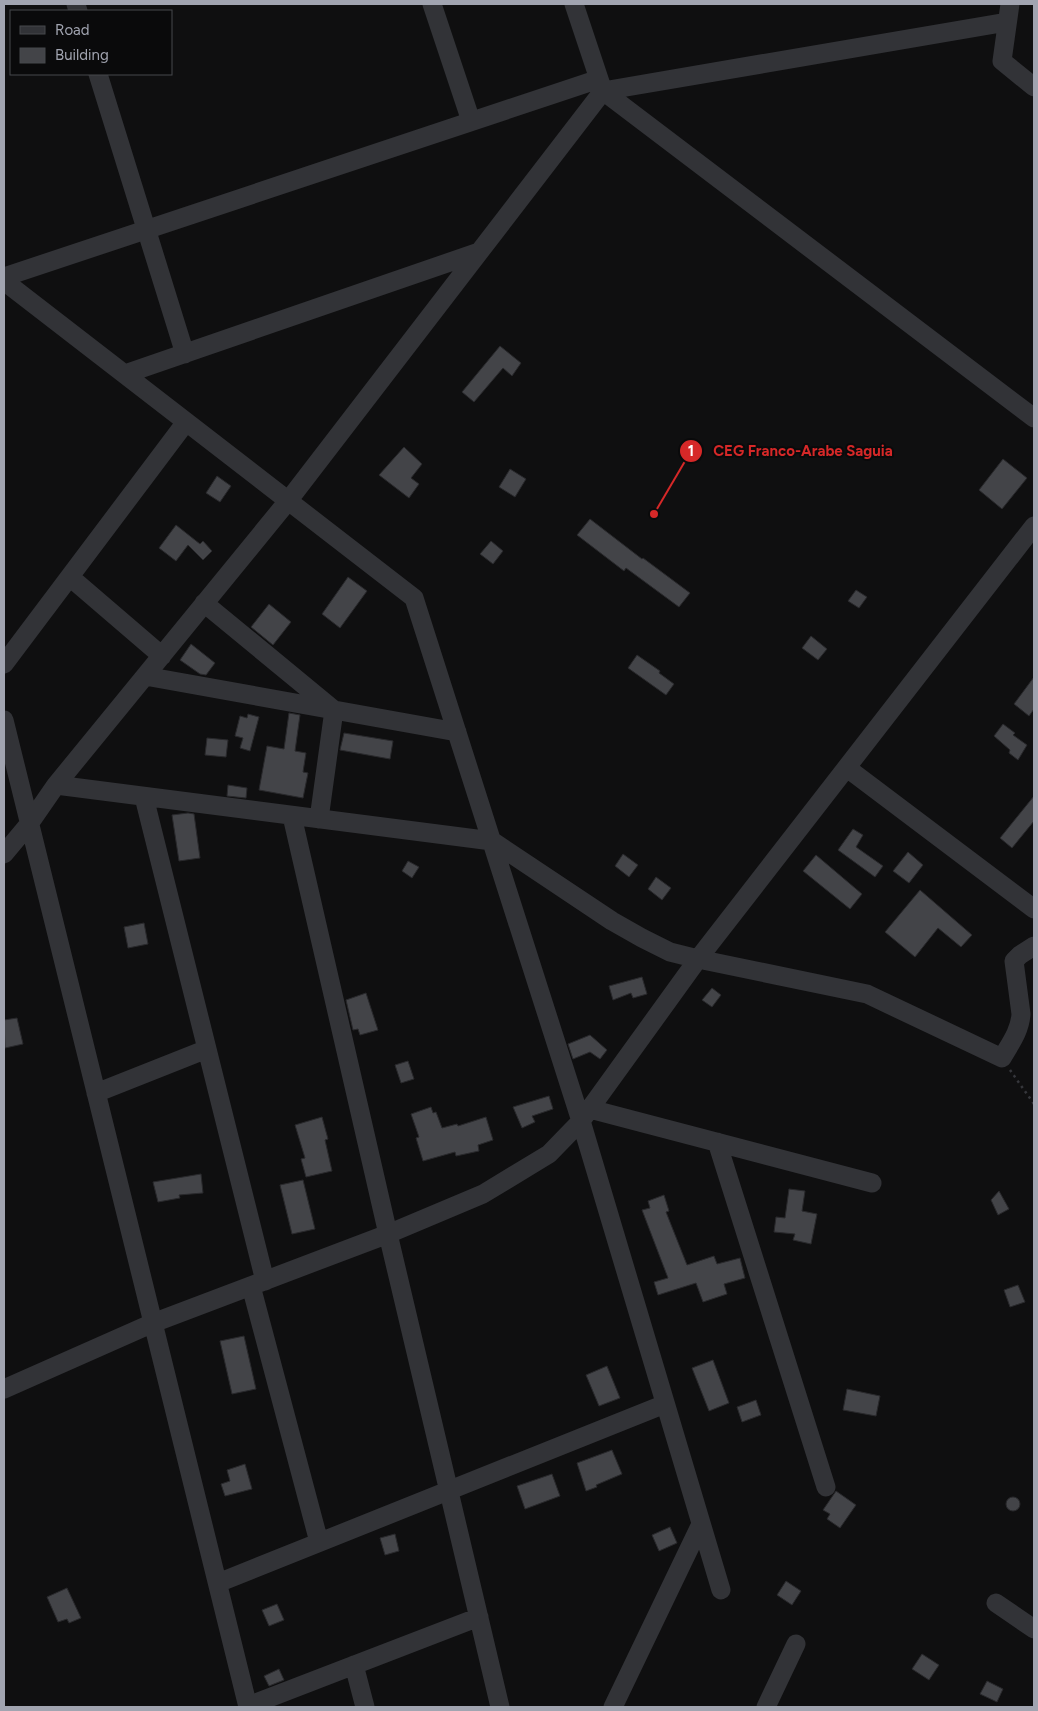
<svg xmlns="http://www.w3.org/2000/svg" width="1038" height="1711" viewBox="0 0 1038 1711" font-family="Figtree,sans-serif">
<style>
.building{fill:#434448;stroke:#29292c}
.lines{fill:none;stroke-linecap:round;stroke-linejoin:round}
.path{stroke:#36373c;stroke-width:2.5;stroke-dasharray:2.5 4;stroke-linecap:butt}
.minor{stroke:#323337;stroke-width:19}
.leader{fill:none;stroke:#d62828;stroke-width:2}
.callout-dot{fill:#d62828;stroke:#0a0a0b;stroke-width:2}
.mark-label{font-size:15px;text-anchor:middle;font-weight:bold;fill:#fff}
.callout-label{font-size:15px;text-anchor:middle;font-weight:bold;fill:#d62828;stroke:#0a0a0b;stroke-width:4;stroke-linejoin:round;paint-order:stroke}
</style>
<rect width="100%" height="100%" fill="#0f0f10"/>
<!-- building -->
<path class="building" d="M500 346 521 363 512 376 503 368 474 402 462 392Z
M404 447 422 464 411 478 419 484 409 498 379 475Z
M1003 459 1027 478 1002 509 979 490Z
M510 469 526 479 515 497 499 487Z
M217 476 231 486 220 502 206 493Z
M590 519 642 559 643 558 690 593 679 607 626 568 624 571 577 535Z
M176 525 200 544 203 541 212 551 203 560 188 545 176 561 159 548Z
M491 541 503 551 493 564 480 554Z
M348 577 367 591 340 628 322 614Z
M856 590 867 597 859 608 848 601Z
M269 604 291 622 273 645 251 627Z
M811 636 827 649 818 660 802 648Z
M191 644 215 663 206 675 200 674 180 660Z
M637 655 660 671 659 673 674 684 666 695 628 668Z
M1034 677V709L1029 716 1014 704Z
M289 713 300 715 295 751 306 753 303 772 308 773 303 798 259 790 267 746 284 749Z
M248 714 259 717 250 751 240 748 243 738 235 736 240 716 247 718Z
M1003 724 1015 733 1013 735 1027 745 1018 760 1009 753 1010 750 994 736Z
M344 733 393 741 390 759 340 750Z
M207 738 228 740 226 757 205 755Z
M228 785 247 788 246 798 227 796Z
M1034 796V821L1012 848 1000 838Z
M188 813 194 814 200 858 179 861 172 815Z
M853 829 863 835 856 847 883 866 875 877 838 850Z
M908 852 923 865 909 883 893 871Z
M623 854 638 865 629 877 615 866Z
M816 855 862 894 850 909 803 871Z
M408 861 419 867 412 878 402 871Z
M656 877 671 888 662 900 648 889Z
M920 890 972 935 961 947 938 928 915 957 885 932Z
M144 923 148 944 128 948 124 927Z
M642 977 647 994 633 998 631 993 613 1000 609 986Z
M712 988 721 995 712 1007 702 1000Z
M366 993 378 1030 360 1035 358 1029 353 1030 346 1000Z
M17 1018 23 1044 5 1048 4 1020Z
M590 1035 607 1050 600 1059 590 1052 573 1059 568 1044Z
M408 1061 414 1079 401 1083 395 1065Z
M549 1096 553 1109 532 1116 535 1122 522 1128 513 1107Z
M431 1107 433 1113 436 1112 442 1128 457 1124 458 1126 486 1117 493 1140 478 1145 479 1151 456 1156 455 1152 423 1161 416 1138 419 1137 411 1114Z
M322 1117 328 1139 325 1140 332 1171 306 1177 301 1159 305 1158 295 1125Z
M201 1174 203 1193 179 1195 180 1198 158 1202 153 1182Z
M303 1180 315 1229 292 1234 280 1185Z
M789 1189 805 1191 802 1211 817 1214 811 1244 793 1240 795 1234 774 1232 776 1217 785 1218Z
M999 1191 1009 1209 998 1215 991 1200Z
M664 1195 669 1211 666 1212 687 1265 714 1256 717 1264 740 1258 745 1278 724 1284 727 1294 703 1302 696 1283 658 1295 654 1282 668 1278 642 1210 650 1208 648 1201Z
M1018 1285 1025 1302 1010 1307 1004 1290Z
M244 1336 256 1389 232 1394 220 1341Z
M713 1360 729 1403 709 1411 692 1368Z
M607 1366 620 1398 599 1406 586 1375Z
M847 1389 880 1396 876 1416 843 1410Z
M756 1400 761 1415 742 1422 737 1407Z
M612 1450 622 1474 596 1485 597 1487 586 1491 577 1463Z
M245 1464 252 1489 225 1496 221 1484 230 1481 227 1470Z
M552 1474 560 1496 525 1509 517 1486Z
M836 1491 856 1505 840 1528 827 1519 830 1514 823 1510Z
M1006 1504a7 7 0 1 1 14 0a7 7 0 1 1-14 0Z
M670 1527 677 1543 659 1551 652 1535Z
M395 1534 399 1551 385 1555 380 1538Z
M786 1581 801 1591 792 1605 777 1595Z
M67 1588 81 1618 69 1623 67 1619 58 1622 47 1597Z
M277 1604 284 1620 269 1626 262 1610Z
M922 1654 939 1665 929 1680 912 1669Z
M279 1669 284 1680 269 1686 264 1676Z
M987 1681 1003 1689 997 1702 980 1694Z"/>
<g class="lines">
<!-- path -->
<path class="path" d="M1010 1070 1034 1104"/>
<!-- minor -->
<path class="minor" d="M76 4 78 11
M432 4 471 121
M574 4 603 91 1034 418
M1010 4 1002 61 1034 87
M98 74 185 354
M4 277 599 79
M4 281 414 598 581 1121 721 1590
M125 374 479 252
M70 577 162 656
M204 603 334 710 319 819
M4 664 186 422
M145 676 457 732
M4 720 248 1707
M847 768 1034 909
M56 785 492 841 612 921 642 938 670 952 698 959 867 994 1002 1058C1010 1044 1020 1031 1021 1014L1014 961 1020 955 1034 946
M144 797 265 1281
M292 816 388 1234 500 1707
M4 854 29 824 56 785 288 501 603 91 1007 22
M96 1093 207 1049
M590 1109 872 1183
M717 1142 826 1487
M251 1286 319 1542
M4 1389 153 1323 388 1234 483 1194 549 1154 581 1121 698 959 1034 526
M218 1583 665 1404
M996 1603 1034 1629
M354 1665 365 1707
M248 1706 479 1617
M613 1707 701 1524
M766 1707 796 1644"/>
</g>
<!-- callouts -->
<path class="leader" d="M654 514L691 451"/>
<g class="callout-dot">
<circle cx="654" cy="514" r="5"/>
<circle cx="691" cy="451" r="12"/>
</g>
<g class="mark-label">
<text x="691" y="456">1</text>
</g>
<g class="callout-label">
<text x="803" y="456">CEG Franco-Arabe Saguia</text>
</g>
<!-- border -->
<rect width="1038" height="1711" fill="none" stroke="#a1a4b0" stroke-width="10"/>
<!-- legend -->
<rect x="10" y="10" width="162" height="65" fill="#0a0a0b" stroke="#46484d"/>
<rect x="20" y="26" width="25" height="8" fill="#323337" stroke="#46484d"/>
<text x="55" y="35" font-size="15" fill="#a1a4b0">Road</text>
<rect x="20" y="48" width="25" height="15" fill="#434448" stroke="#46484d"/>
<text x="55" y="60" font-size="15" fill="#a1a4b0">Building</text>
</svg>
